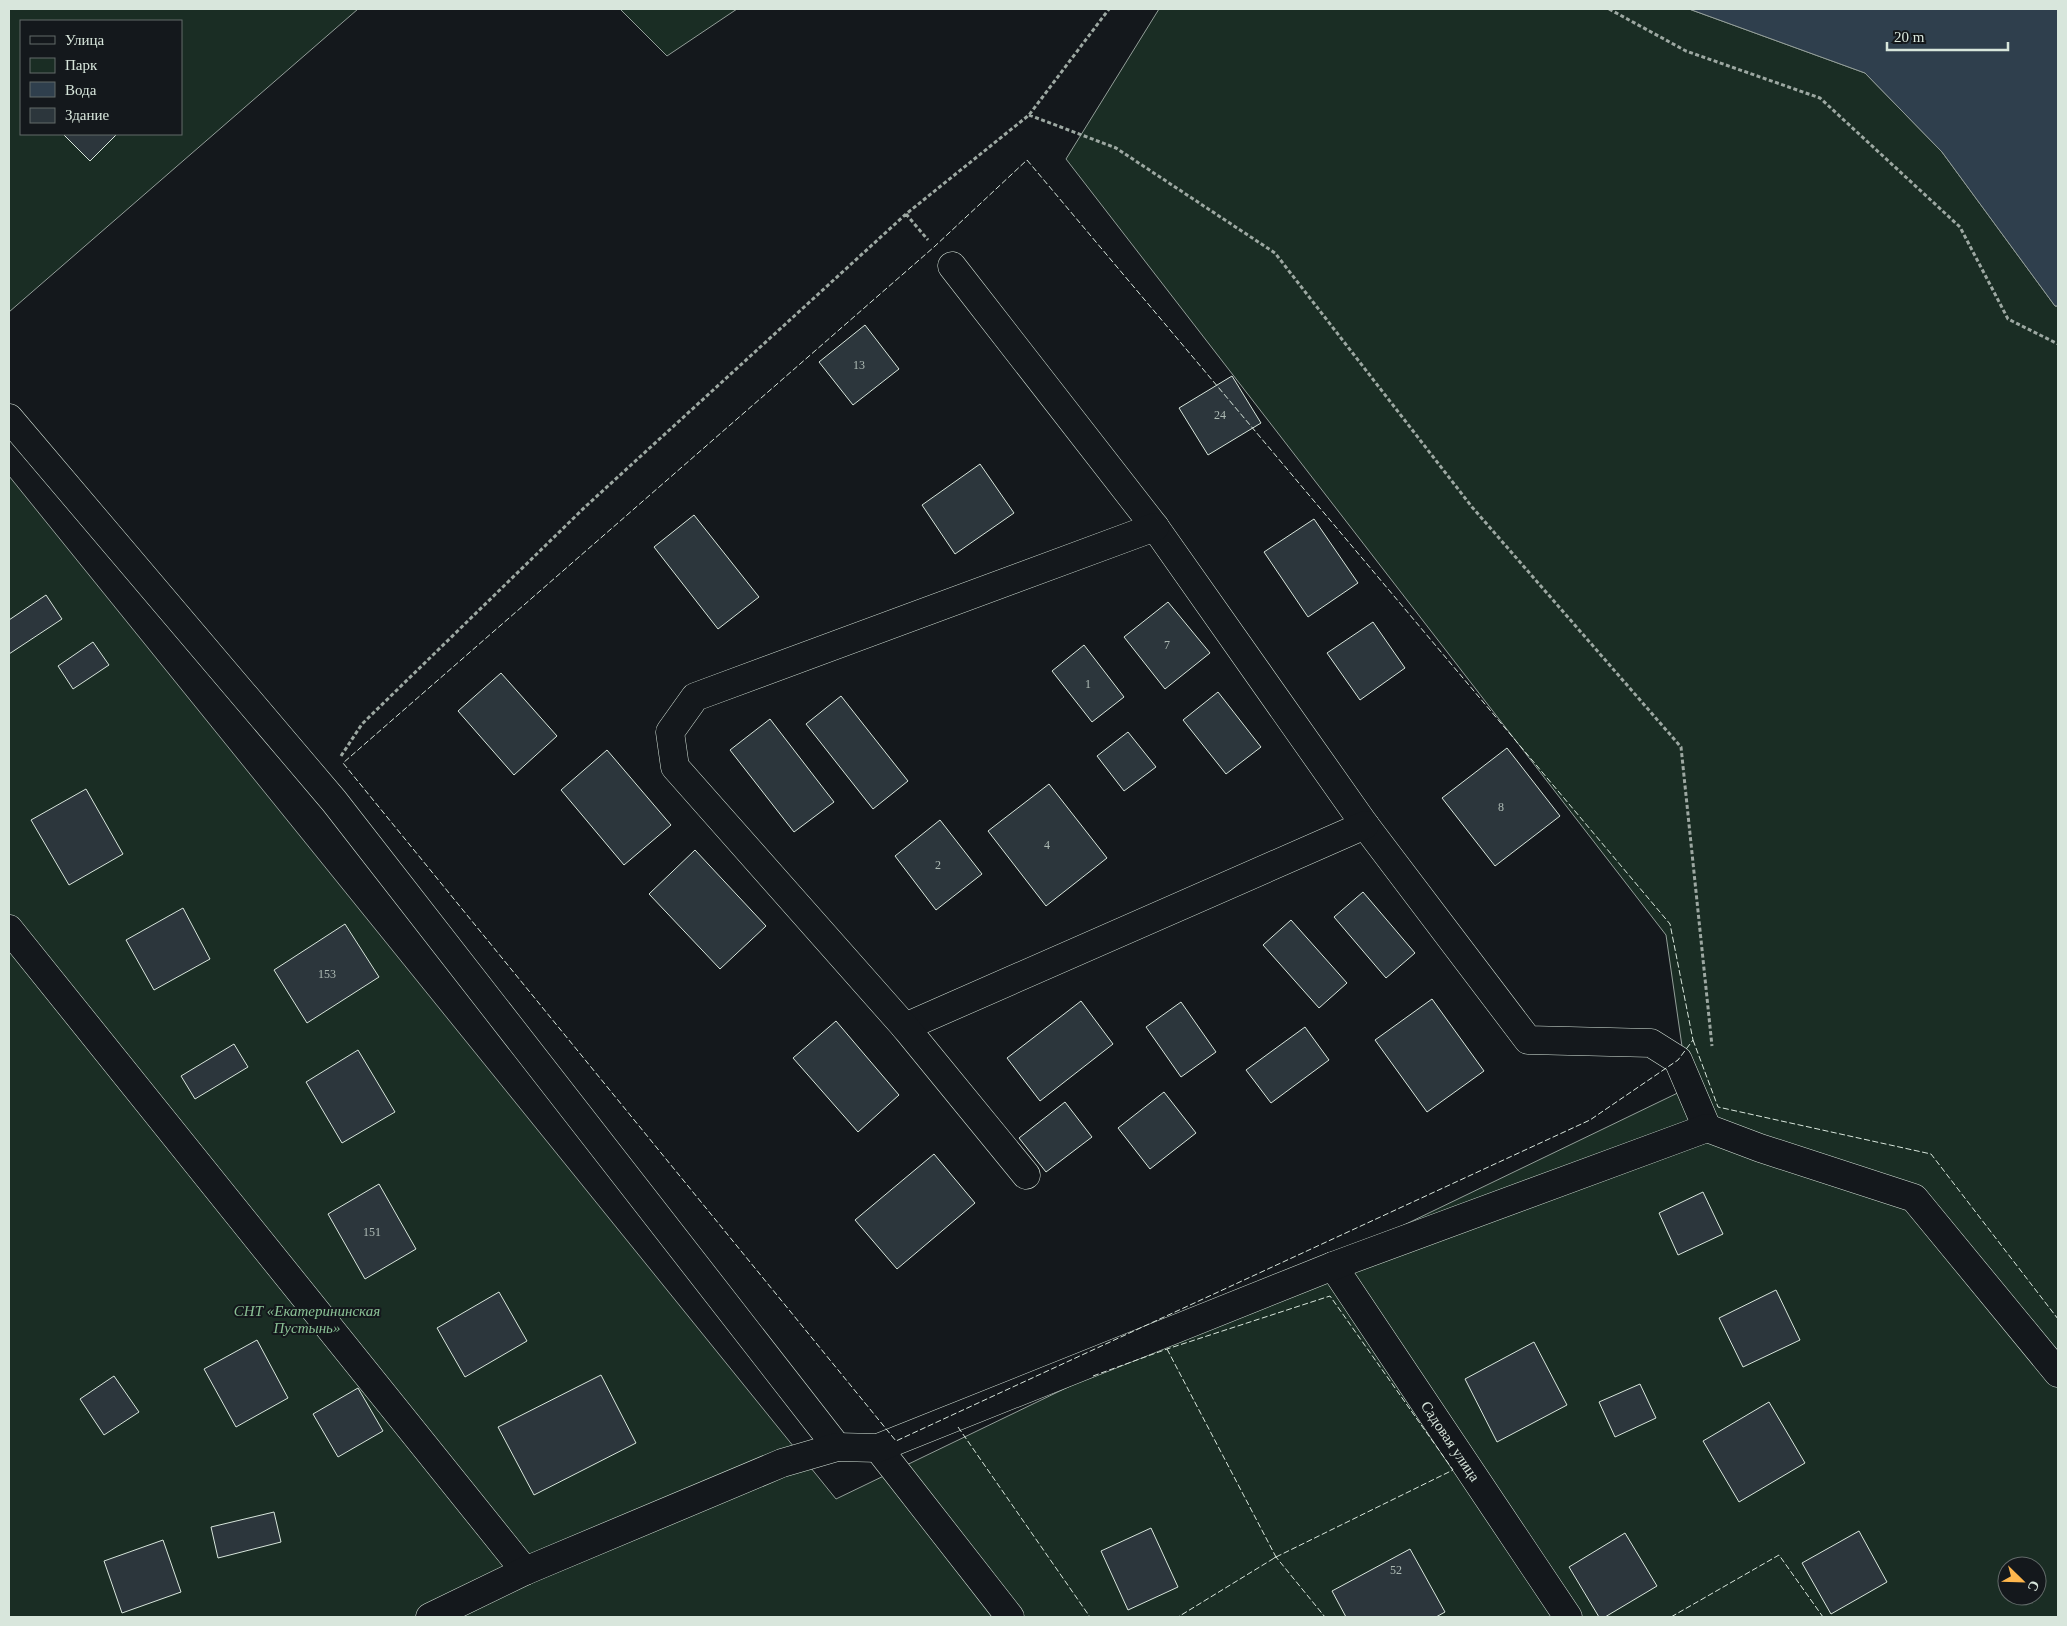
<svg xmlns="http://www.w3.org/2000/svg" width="2067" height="1626" viewBox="0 0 2067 1626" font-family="Georgia,serif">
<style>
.green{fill:#1a2d24;stroke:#939e99;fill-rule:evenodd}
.water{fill:#2f3f4d;stroke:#939e99}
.building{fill:#2c363c;stroke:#d8e6dc}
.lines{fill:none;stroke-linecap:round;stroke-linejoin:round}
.minor-casing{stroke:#d8e6dc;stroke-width:29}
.path{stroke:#9da8a2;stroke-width:3;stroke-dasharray:4 2.5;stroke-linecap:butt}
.minor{stroke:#14181c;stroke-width:28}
.fence{stroke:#d8e6dc;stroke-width:1;stroke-dasharray:6 2.5;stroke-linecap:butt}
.labels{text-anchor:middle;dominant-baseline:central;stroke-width:4;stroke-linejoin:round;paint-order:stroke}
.number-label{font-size:12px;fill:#adbab4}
.park-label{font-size:15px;font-style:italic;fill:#8ac095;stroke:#14181c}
.street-label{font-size:15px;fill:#d8e6dc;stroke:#14181c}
</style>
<rect width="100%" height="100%" fill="#14181c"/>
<!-- green -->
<path class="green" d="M9 9H358L9 312ZM21 21H181V134H21Z
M620 9H737L667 56Z
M1159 9H1689L1865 73 1942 152 2055 306H2058V1617H9V476L836 1499 1688 1088 1666 935 1066 159ZM2007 1566H2037V1596H2007Z"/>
<!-- water -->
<path class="water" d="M1689 9H2058V306H2055L1942 152 1865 73Z"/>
<!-- building -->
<path class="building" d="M63 134H117L90 161Z
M865 325 899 369 853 405 819 362Z
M1232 376 1261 423 1208 455 1179 408Z
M980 464 1014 513 955 554 922 505Z
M694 515 759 597 718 629 654 547Z
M1314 519 1358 583 1308 617 1264 552Z
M46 595 62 619 9 654V620Z
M1168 602 1210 653 1165 689 1124 637Z
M1373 622 1405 668 1360 700 1327 653Z
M93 642 109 665 73 689 58 666Z
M1084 645 1124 697 1092 722 1052 671Z
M501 673 557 736 514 775 458 711Z
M1218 692 1261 747 1226 774 1183 720Z
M841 696 908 781 873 809 806 724Z
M770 719 834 802 794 832 730 750Z
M1128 732 1156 767 1124 791 1097 756Z
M1507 748 1560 816 1495 866 1442 798Z
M607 750 671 825 624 865 561 790Z
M1049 784 1107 858 1046 906 988 831Z
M86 789 123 854 69 885 31 820Z
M940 820 982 874 936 910 895 856Z
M695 850 766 926 720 969 649 894Z
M1363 892 1415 953 1386 978 1334 917Z
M183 908 210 959 154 990 126 940Z
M1291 920 1347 983 1319 1008 1263 945Z
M345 924 379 977 307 1023 274 970Z
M1432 999 1484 1071 1427 1112 1375 1040Z
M1081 1001 1113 1044 1040 1101 1007 1058Z
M1181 1002 1216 1052 1181 1077 1146 1027Z
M836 1021 899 1095 858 1132 793 1058Z
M1305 1027 1329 1060 1271 1103 1246 1070Z
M234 1044 248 1067 195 1099 181 1076Z
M358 1050 395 1112 342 1143 306 1082Z
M1164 1092 1196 1133 1150 1169 1118 1128Z
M1065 1102 1092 1137 1046 1172 1019 1138Z
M934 1154 975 1203 897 1269 855 1220Z
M379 1184 416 1249 365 1279 328 1214Z
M1703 1192 1723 1234 1678 1255 1659 1213Z
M1776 1290 1800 1340 1743 1367 1719 1318Z
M499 1292 527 1341 465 1377 437 1328Z
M257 1340 288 1398 236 1427 204 1369Z
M1534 1342 1567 1405 1497 1442 1465 1379Z
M601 1375 636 1443 534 1495 498 1427Z
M114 1376 139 1412 104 1435 80 1399Z
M1640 1384 1656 1418 1615 1437 1599 1402Z
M358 1388 383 1431 338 1457 313 1414Z
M1769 1402 1805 1463 1739 1502 1703 1441Z
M274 1512 281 1542 218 1558 211 1527Z
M1151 1528 1178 1587 1128 1610 1101 1551Z
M1859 1531 1887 1582 1831 1614 1802 1563Z
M1625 1533 1657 1586 1605 1617H1599L1569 1567Z
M163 1540 181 1592 122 1613 104 1561Z
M1410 1549 1445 1612 1436 1617H1346L1332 1591Z"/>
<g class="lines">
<!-- minor casing -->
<g class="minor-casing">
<g id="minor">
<path d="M952 266 1155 527 1365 825 1528 1040 1651 1043 1678 1060 1707 1128"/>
<path d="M9 418 334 801 837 1447"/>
<path d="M9 929 525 1571"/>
<path d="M905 1027 1365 825"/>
<path d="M1026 1175 905 1027 675 767 670 732 695 697 1155 527"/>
<path id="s1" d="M1333 1266 1568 1617"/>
<path d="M878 1448 1010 1617"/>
<path d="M430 1617 525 1571 782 1463 837 1447 878 1448 1333 1266 1707 1128 1760 1148 1914 1198 2058 1373"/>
</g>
</g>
<!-- path -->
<path class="path" d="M1609 9 1686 51 1820 98 1960 227 2008 319 2058 344
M1029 115 1116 148 1275 253 1472 507 1681 747 1712 1046
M906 214 928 240
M341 756 362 724 585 507 906 214 1029 115 1109 9"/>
<!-- minor -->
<use href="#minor" class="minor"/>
<!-- fence -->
<path class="fence" d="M1027 160 1670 924 1693 1040 1678 1060 1590 1120 896 1441 343 763 934 247Z
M1693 1040 1718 1107 1931 1154 2058 1319
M1167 1349 1276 1557
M1093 1376 1167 1349 1330 1296 1453 1470 1276 1557 1178 1617
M958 1427 1090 1617
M1274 1558 1276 1557 1325 1617
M1671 1617 1779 1555 1823 1617"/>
</g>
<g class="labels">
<!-- number labels -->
<g class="number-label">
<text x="859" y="365">13</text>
<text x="1220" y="415">24</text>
<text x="1167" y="645">7</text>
<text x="1088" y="684">1</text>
<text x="1501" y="807">8</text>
<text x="1047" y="845">4</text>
<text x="938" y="865">2</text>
<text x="327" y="974">153</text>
<text x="372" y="1232">151</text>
<text x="1396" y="1570">52</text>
</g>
<!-- park labels -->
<g class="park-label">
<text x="307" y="1311">СНТ «Екатерининская<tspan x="307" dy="17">Пустынь»</tspan></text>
</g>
<!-- street labels -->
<g class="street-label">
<text stroke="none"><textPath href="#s1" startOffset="211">Садовая улица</textPath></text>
</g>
</g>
<!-- border -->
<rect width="2067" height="1626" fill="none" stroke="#d8e6dc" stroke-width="20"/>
<!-- legend -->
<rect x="20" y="20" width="162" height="115" fill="#14181c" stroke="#626a69"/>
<rect x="30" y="36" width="25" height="8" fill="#14181c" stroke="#626a69"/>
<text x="65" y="45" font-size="15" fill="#d8e6dc">Улица</text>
<rect x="30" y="58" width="25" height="15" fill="#1a2d24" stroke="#626a69"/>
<text x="65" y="70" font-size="15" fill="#d8e6dc">Парк</text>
<rect x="30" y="82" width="25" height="15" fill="#2f3f4d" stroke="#626a69"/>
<text x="65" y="95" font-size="15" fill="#d8e6dc">Вода</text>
<rect x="30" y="108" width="25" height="15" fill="#2c363c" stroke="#626a69"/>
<text x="65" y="120" font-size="15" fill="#d8e6dc">Здание</text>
<!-- north arrow -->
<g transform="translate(2022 1581) rotate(113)"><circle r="24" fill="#14181c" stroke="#626a69"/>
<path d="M0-4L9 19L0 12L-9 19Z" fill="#ffb74d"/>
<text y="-8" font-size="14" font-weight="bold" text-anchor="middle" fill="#d8e6dc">С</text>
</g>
<!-- scale -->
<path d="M1887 42v8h121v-8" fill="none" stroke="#d8e6dc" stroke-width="2.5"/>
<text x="1894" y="42" font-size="15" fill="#d8e6dc" stroke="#14181c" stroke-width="4" paint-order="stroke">20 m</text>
</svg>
